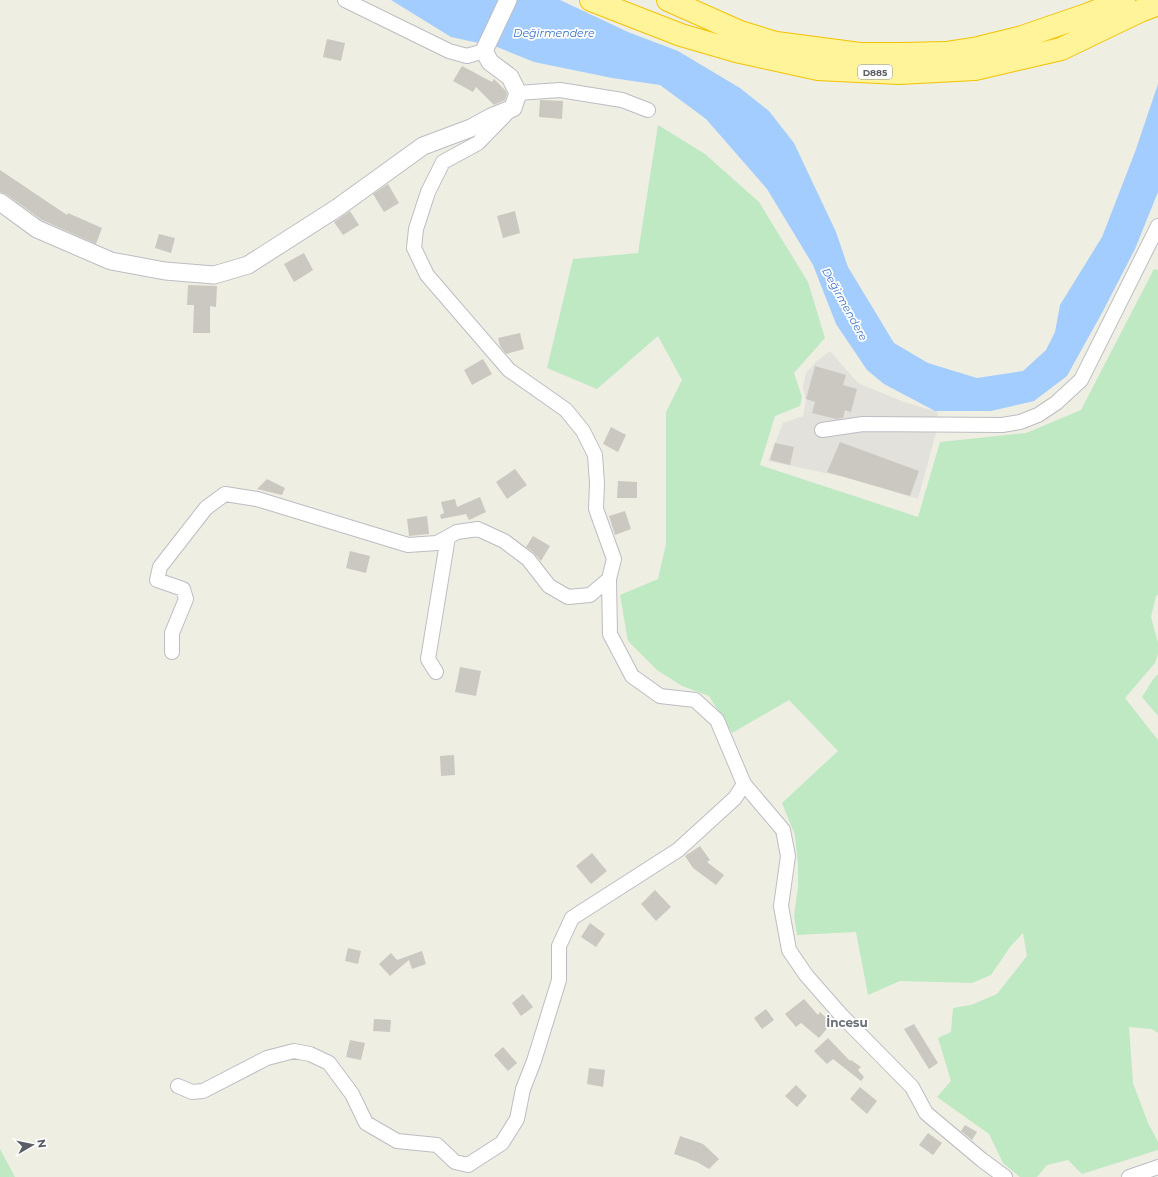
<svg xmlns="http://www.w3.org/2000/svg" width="1158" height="1177" viewBox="0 0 1158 1177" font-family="Montserrat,sans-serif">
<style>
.industrial{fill:#e3e1db}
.green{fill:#bee9c3}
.water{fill:#a4cdff}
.building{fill:#cac8c0}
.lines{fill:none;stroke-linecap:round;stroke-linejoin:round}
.minor-casing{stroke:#bbbdc3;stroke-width:16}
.tertiary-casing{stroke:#bbbdc3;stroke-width:19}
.trunk-casing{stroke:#f3c200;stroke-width:24}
.minor{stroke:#fff;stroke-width:14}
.tertiary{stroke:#fff;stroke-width:17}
.trunk{stroke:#fff49a;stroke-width:22}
.labels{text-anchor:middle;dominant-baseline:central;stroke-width:3.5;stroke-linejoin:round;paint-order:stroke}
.shield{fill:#fff;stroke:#8c8f93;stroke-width:1}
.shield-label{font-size:9px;font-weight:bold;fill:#5b5f65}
.water-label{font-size:11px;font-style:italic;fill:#3c73cc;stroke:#fff}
.quarter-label{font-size:12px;font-weight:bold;fill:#6c7177;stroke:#fff}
</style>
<rect width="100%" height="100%" fill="#efeee3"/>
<!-- industrial -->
<path class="industrial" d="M830 351 858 383 904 402 938 412 936 433 918 499 844 477 768 461 783 423 803 416 806 401 803 387 806 373 817 361Z"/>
<!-- green -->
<path class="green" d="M658 125 705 154 759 202 808 282 825 338 794 373 802 397 800 406 775 416 760 465 918 517 940 442 1026 433 1081 410 1154 269 1158 270V595L1156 596 1151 617 1158 643V654L1155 663 1125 698 1158 740V1033L1152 1029 1129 1027 1133 1083 1148 1123 1158 1142V1150L1082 1174 1068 1160 1047 1165 1037 1177H1020L1003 1163 989 1134 937 1097 951 1081 938 1038 951 1032 953 1008 971 1005 997 994 1027 956 1023 933 1010 947 991 975 972 983 900 981 868 995 856 932 797 935 794 915 798 887V865L795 835 782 803 838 751 789 700 732 733 709 696 682 686 657 670 628 641 620 595 658 579 666 544V412L682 380 658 336 597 389 547 368 573 259 638 253Z
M1158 674V716L1142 697 1154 678Z
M0 1149 15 1177H0Z"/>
<!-- water -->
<path class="water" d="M391 0H560L628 32 678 51 740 88 769 111 794 143 836 232 848 267 894 343 928 363 977 378 1023 371 1046 350 1055 332 1060 305 1102 237 1135 152 1158 84V192L1135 249 1103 311 1067 376 1034 401 991 411H935L884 384 867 370 836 324 813 265 767 189 706 119 660 85 612 78 534 62 497 47 451 37Z"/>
<!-- building -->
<path class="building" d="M327 39 345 43 341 61 323 57Z
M462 66 492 82 494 79 506 91 507 94 505 100 494 105 476 87 473 92 453 81Z
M540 100 563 101 562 119 539 117Z
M0 170 67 215 68 213 102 228 96 244 42 220 6 194 0 192Z
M388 184 399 203 384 212 373 194Z
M350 211 359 225 343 235 334 222Z
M515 211 520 233 503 238 497 216Z
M159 234 175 238 171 253 155 248Z
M304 253 313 270 294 282 284 264Z
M188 285 217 286 216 307 210 306V333H193L194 305H187Z
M520 333 524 349 506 354 500 346 498 338Z
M483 359 492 374 472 385 464 370Z
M815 366 846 375 843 385 857 389 851 412 845 410 843 418 836 419 812 413 815 402 806 399Z
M611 427 626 435 618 452 603 444Z
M840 442 919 471 910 496 827 472Z
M775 443 794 447 790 465 770 460Z
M515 469 527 485 507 499 496 482Z
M267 479 285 488 282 495 257 489Z
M618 481 637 482V498H617Z
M480 497 486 512 469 520 466 514 441 519 440 515 444 513 441 502 455 499 457 507Z
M625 511 631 529 615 535 609 516Z
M427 516 429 534 409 536 407 519Z
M533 536 550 546 541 561 533 552 526 547Z
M350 551 370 556 366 573 346 568Z
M460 667 481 671 476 696 455 692Z
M454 755 455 775 441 776 440 756Z
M700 846 710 860 707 862 724 875 716 885 693 868 685 856Z
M592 853 607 871 591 884 576 866Z
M655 890 671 907 656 921 641 904Z
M590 923 605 934 596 947 581 937Z
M348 948 361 951 358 964 345 961Z
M422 951 426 964 412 969 409 960 390 976 379 964 391 953 397 960Z
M523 994 533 1007 521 1016 512 1003Z
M804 999 818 1015 820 1012 832 1023 819 1038 801 1023 796 1027 785 1014Z
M766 1009 774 1020 762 1029 754 1018Z
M374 1019 391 1020 390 1032 373 1031Z
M914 1024 938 1063 929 1069 904 1029Z
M828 1038 850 1061 851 1060 861 1067 858 1070 864 1077 861 1081 833 1059 827 1064 814 1051Z
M350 1040 365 1043 361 1060 346 1057Z
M503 1047 517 1063 508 1071 494 1055Z
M589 1068 605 1070 603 1087 587 1084Z
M796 1085 807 1096 797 1107 785 1096Z
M860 1087 877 1101 867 1114 850 1099Z
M965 1125 977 1132 972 1140 961 1131Z
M928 1133 942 1143 933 1155 919 1145Z
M680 1136 703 1144 719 1159 709 1169 697 1162 674 1154Z"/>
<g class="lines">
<!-- minor casing -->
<g class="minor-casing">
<path id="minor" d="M345 0 449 51 467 56 484 51
M518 93 560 90 622 100 648 110
M509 111 478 143 443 162 428 192 416 229 414 248 427 275 509 370 566 410 583 431 595 455 597 483 596 509 614 559 609 579 610 634 632 676 660 696 695 700 717 720 744 784 783 830 788 856 781 906 789 950 806 975 842 1016 912 1087 926 1113 982 1160 1005 1177
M822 430 863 424 1002 425 1020 422 1038 415 1056 403 1081 380 1158 226
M172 652V633L186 599 183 589 157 580 160 567 206 508 225 494 257 499 408 545 437 543 457 532 478 529 504 541 528 559 549 586 568 597 590 595 609 579
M436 672 428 659 448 537
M178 1086 192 1092 203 1091 267 1058 294 1051 310 1054 329 1063 352 1094 366 1123 397 1141 437 1145 455 1162 468 1165 502 1143 517 1119 523 1089 534 1061 559 980V946L572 918 678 850 735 798 744 784
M1129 1177 1158 1167"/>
</g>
<!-- tertiary casing -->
<g class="tertiary-casing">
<path id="tertiary" d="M0 202 37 229 111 261 165 271 214 275 248 265 337 208 423 146 471 128 491 117 513 108 518 93 510 77 490 62 484 51 508 0"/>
</g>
<!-- trunk casing -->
<g class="trunk-casing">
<path id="trunk" d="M591 0 681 35 736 51 818 69 899 73 975 69 1061 49 1140 11 1158 4
M668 0 740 32 776 43 860 54H902L946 53 978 48 1022 37 1089 14 1124 0"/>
</g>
<!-- minor -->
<use href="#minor" class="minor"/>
<!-- tertiary -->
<use href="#tertiary" class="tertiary"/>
<!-- trunk -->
<use href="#trunk" class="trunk"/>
</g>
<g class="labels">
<!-- shield labels -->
<rect class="shield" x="858" y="65" width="34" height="14" rx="3"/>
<g class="shield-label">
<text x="875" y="72">D885</text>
</g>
<!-- water labels -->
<g class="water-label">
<text x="554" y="33">Değirmendere</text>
<text transform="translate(845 304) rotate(61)">Değirmendere</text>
</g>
<!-- quarter labels -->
<g class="quarter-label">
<text x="847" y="1022">İncesu</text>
</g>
</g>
<!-- north arrow -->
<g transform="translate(32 1145) rotate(81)" stroke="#ffffff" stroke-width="3" paint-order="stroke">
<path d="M0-3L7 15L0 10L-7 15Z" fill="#5b5f65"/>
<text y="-6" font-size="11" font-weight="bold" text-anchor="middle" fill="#5b5f65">N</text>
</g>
</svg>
